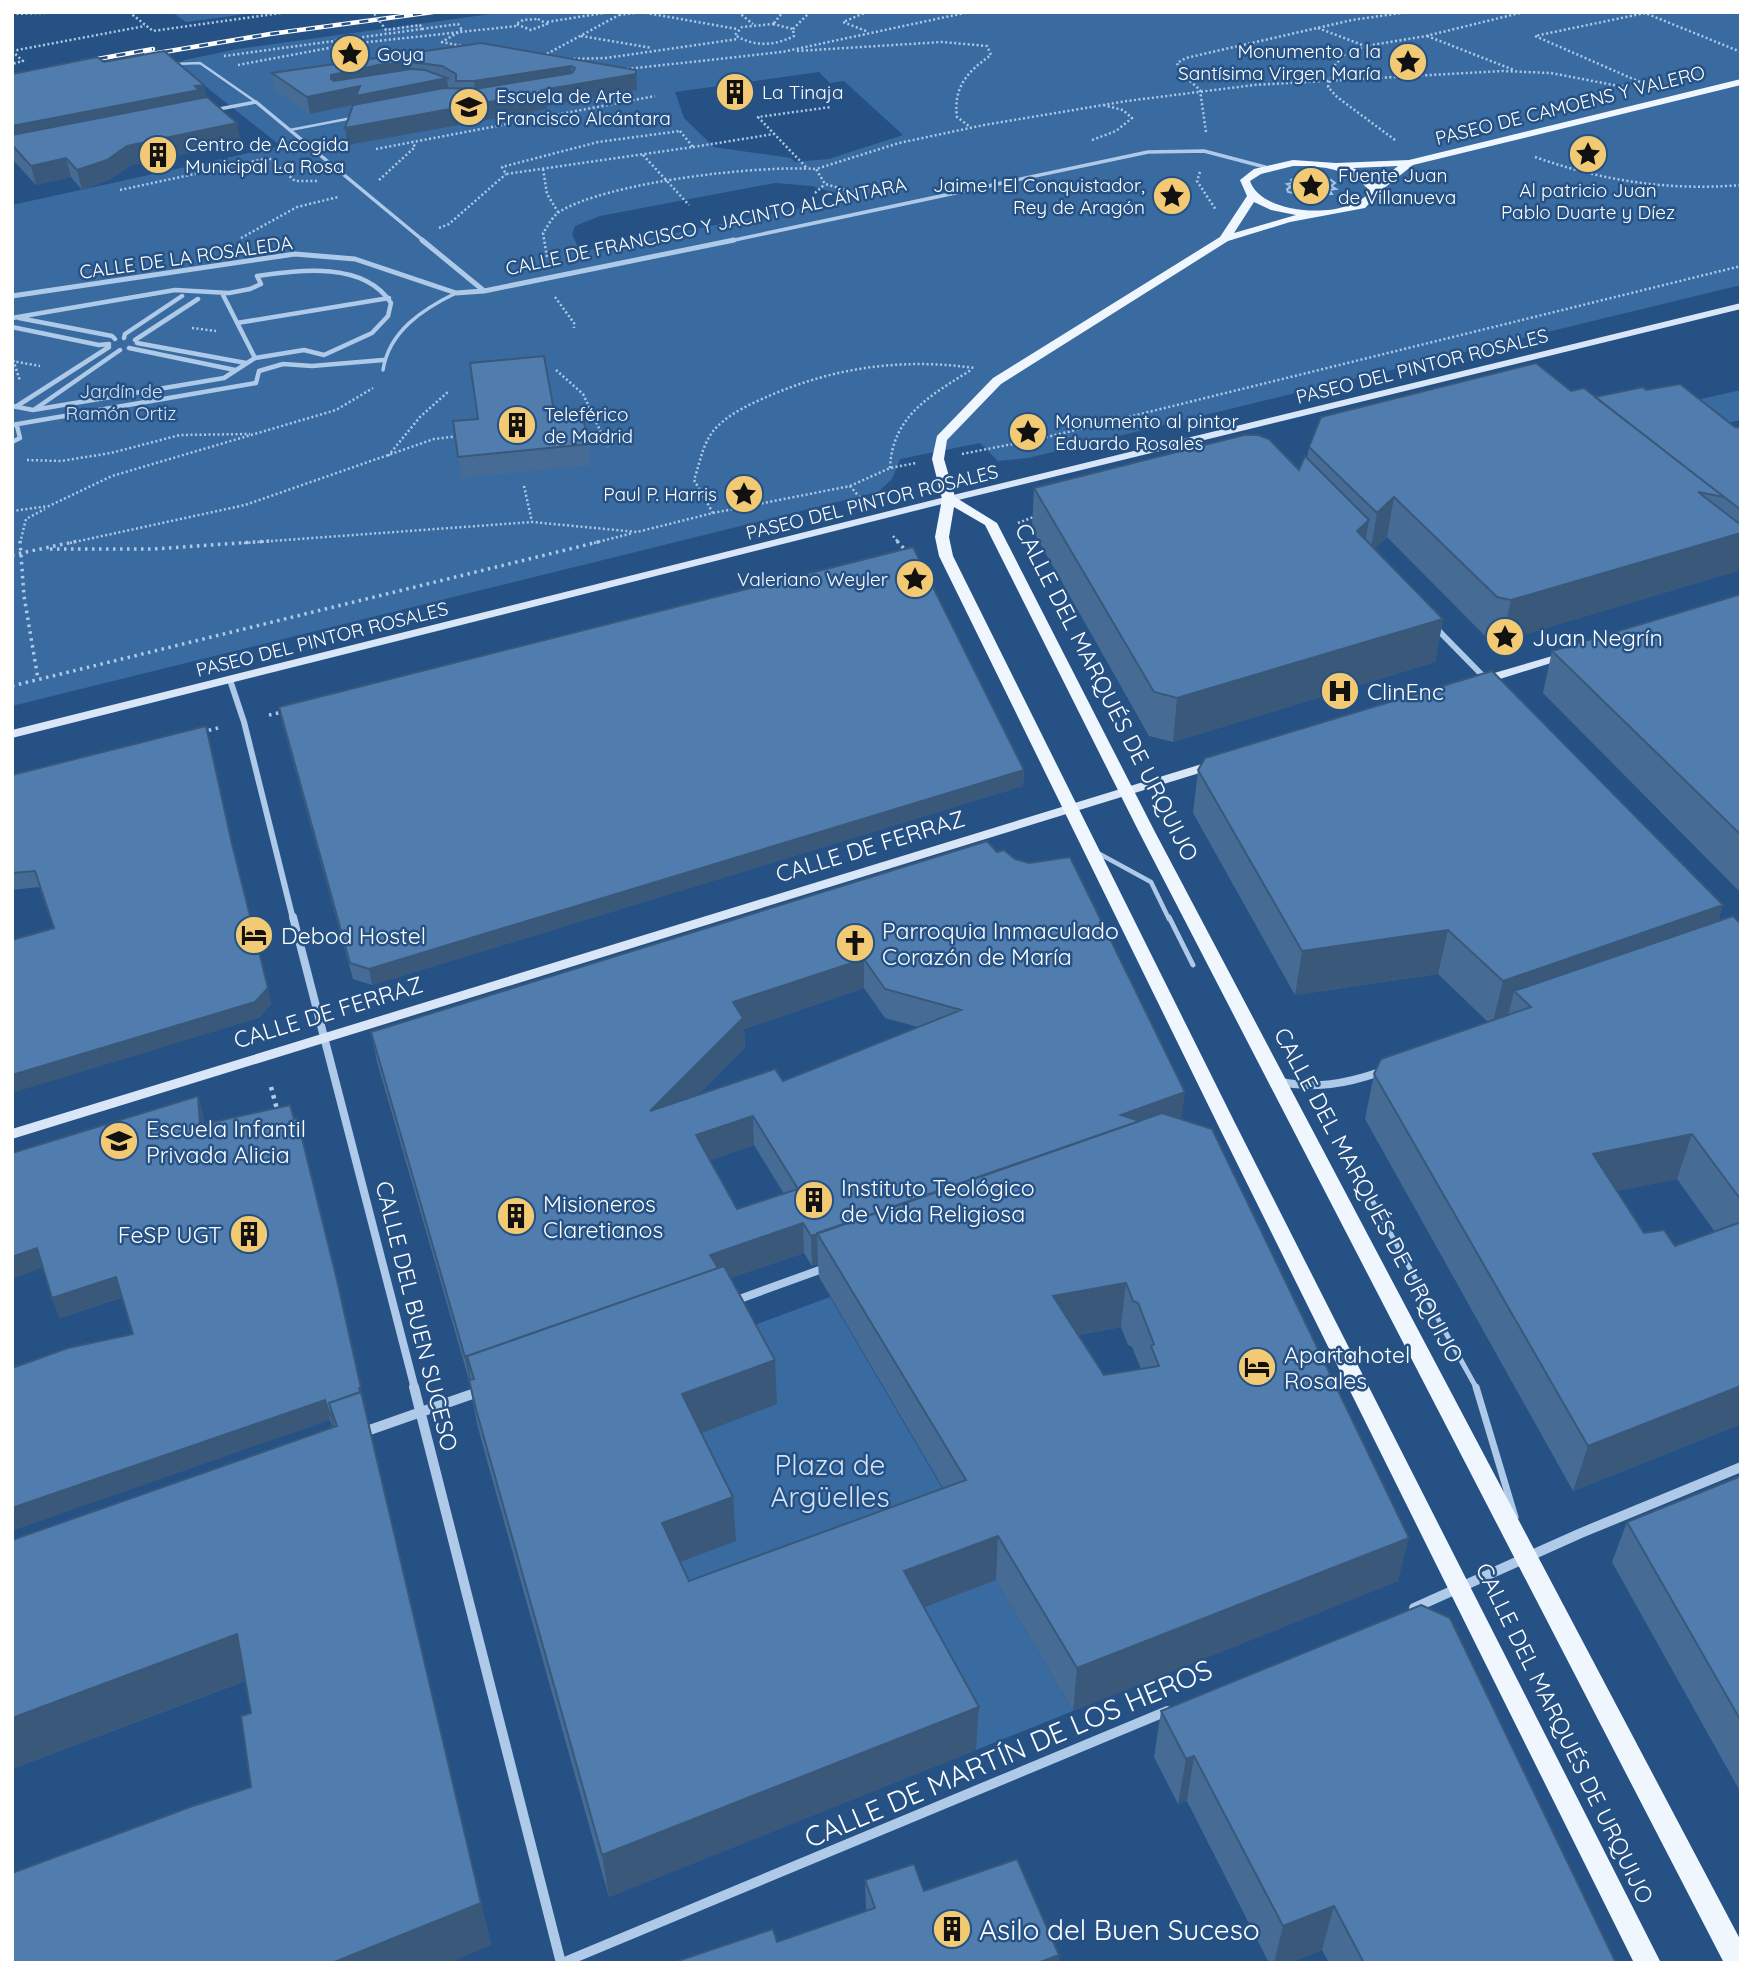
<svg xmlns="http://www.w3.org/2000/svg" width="1753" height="1975" viewBox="0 0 1753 1975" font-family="Quicksand,sans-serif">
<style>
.green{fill:#396ba1;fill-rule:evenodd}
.water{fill:#4d6c90;stroke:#a3c5e8;stroke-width:2}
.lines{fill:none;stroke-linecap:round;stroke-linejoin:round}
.path-far2{stroke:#aecae8;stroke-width:2.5;stroke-dasharray:2 2.5;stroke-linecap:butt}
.path-far1{stroke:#aecae8;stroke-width:3.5;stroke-dasharray:2.5 4.5;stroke-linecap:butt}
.path{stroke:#aecae8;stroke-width:4.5;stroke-dasharray:3.5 5;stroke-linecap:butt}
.service-far4{stroke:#aecae8;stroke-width:2.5}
.service-far3{stroke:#aecae8;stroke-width:3.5}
.service-far2{stroke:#aecae8;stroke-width:4.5}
.service-far1{stroke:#aecae8;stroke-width:5}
.service{stroke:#aecae8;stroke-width:7}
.pedestrian{stroke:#aecae8;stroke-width:4.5}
.minor-far4{stroke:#aecae8;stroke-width:3.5}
.minor-far3{stroke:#aecae8;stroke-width:5}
.minor-far2{stroke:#aecae8;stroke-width:6}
.minor-far1{stroke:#aecae8;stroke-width:8}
.minor{stroke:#aecae8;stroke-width:10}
.secondary{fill:#d8e6f7;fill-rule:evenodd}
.primary{fill:#f0f6fe;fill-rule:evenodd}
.rail-casing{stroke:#fff;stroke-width:4.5}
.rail{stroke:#255184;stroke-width:2.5;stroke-dasharray:9;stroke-linecap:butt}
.path-bridge{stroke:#aecae8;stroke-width:2.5;stroke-dasharray:2 2.5;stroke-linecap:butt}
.wall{fill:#466c96;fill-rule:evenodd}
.shaded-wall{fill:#39587a}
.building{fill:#517dae;stroke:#39587a;stroke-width:2;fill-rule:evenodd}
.labels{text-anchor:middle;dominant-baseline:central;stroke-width:5;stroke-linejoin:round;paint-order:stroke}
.far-poi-label{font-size:19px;fill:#fff;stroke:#255184;text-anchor:start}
.far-street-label{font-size:19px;fill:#fff;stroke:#255184}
.far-park-label{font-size:19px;fill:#d2e3f6;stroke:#255184}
.poi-label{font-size:23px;fill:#fff;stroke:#255184;text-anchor:start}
.street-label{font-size:23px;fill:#fff;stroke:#255184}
.near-park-label{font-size:28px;fill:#d2e3f6;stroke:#255184}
.near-street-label{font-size:28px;fill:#fff;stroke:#255184}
.near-poi-label{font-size:28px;fill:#fff;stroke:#255184;text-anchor:start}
</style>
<rect width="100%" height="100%" fill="#255184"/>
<!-- green -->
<path class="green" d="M172 12H262L186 22Z
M505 12H1741V285L1028 458 998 461 980 443 900 459 892 479 878 492 12 706V205L281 146 177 64 185 60 237 49ZM819 72 830 83 844 81 903 135 829 159 795 162 791 158 714 147 684 118 675 92ZM775 183 812 186 852 198 580 252 572 234 575 226 600 216Z
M1741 390V420L1708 427 1674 405Z
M830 1297 1073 1711 976 1750 693 1624 667 1567 686 1439 738 1331Z"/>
<!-- water -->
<path class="water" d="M1297 177 1331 180 1335 183 1331 186 1336 189 1329 190 1332 194 1308 196 1288 192 1287 189 1291 187 1287 184 1293 183 1291 180Z"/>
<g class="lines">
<!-- path-far2 -->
<path class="path-far2" d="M112 12H118
M129 12 153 31 288 12
M641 12 737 29
M738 12 753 24
M12 14 74 12
M619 15 641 12
M538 19 547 24 531 30 516 24 523 20Z
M547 22 610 12
M774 23 783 12
M773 24 793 29 794 36C775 46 753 47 735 35L742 27Z
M1318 28 1365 46
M422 29 458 24 462 30
M793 29 810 12
M462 30 442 42 467 47
M866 31 843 22 867 12
M581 36 652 48
M1427 36 1514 70
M12 51 145 26
M12 51 23 61 12 64
M797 51 942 42 987 46 991 55C968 71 953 87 957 117L970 127
M543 56 619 15
M569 59 606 58 738 39
M238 65 350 44 516 26
M627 69 782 52 969 12
M1640 82 1535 36 1645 13 1741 52
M680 131 693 147 506 174 502 167 598 142Z
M1206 132 1200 90 1180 72 1177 63 1186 58 1352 20 1408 12
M1092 140 1116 131 1132 118 1123 110 1103 105
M1395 140 1337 97 1328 87 1335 65 1345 54 1366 46 1426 36 1524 12
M693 147 774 134
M376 149 655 96
M643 155 689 205
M1535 157C1603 181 1669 191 1741 185
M806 167 758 117 831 107
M543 169 547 194 558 212
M1200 172 1197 181 1216 210
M379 180 415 147 412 141
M120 190 269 158 295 181H317
M854 192 825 184 816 169 899 143 984 125 1127 101 1254 85 1502 71 1551 73 1624 87
M815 193 825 184
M439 228 449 224 506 174
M241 238 297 207 338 197
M547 257 543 233C548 226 552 217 559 212 607 182 759 165 816 169
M555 297 574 323V328
M192 328 216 331
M12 356 20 381
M12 361 40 366
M556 370 583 394 608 447
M962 454 1043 438 1741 266
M388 456 420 417 449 391
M27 460 61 461 111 453 180 435 250 434
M890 468C892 416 931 395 971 370
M524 486 532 522
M850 486 890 468 916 463
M12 511 49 506 112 476 336 410 373 388
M713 513 694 480C700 463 702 445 714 430 728 414 750 404 769 396 835 367 903 358 975 368
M1018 523 1036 516
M893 536 899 543
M20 543 26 519 45 509
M70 543 245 505 434 439 460 436
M244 543 532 522 637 532 713 513 850 486 862 500
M594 543 633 533"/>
<!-- path-far1 -->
<path class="path-far1" d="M20 541 24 596 38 679
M897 541 908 553
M50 549H153L269 541
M12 555 78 541
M12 686 602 541
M269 715 283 712
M202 732 218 728"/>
<!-- path -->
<path class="path" d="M271 1087 278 1113"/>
<!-- service-far4 -->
<path class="service-far4" d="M175 64 200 63 256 102
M290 130 352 118"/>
<!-- service-far3 -->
<path class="service-far3" d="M383 370C389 331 423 309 456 293"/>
<!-- service-far2 -->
<path class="service-far2" d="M1096 852 1151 882 1169 919"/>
<!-- service-far1 -->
<path class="service-far1" d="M1169 917 1193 965
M1368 1193 1477 1389"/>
<!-- service -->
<path class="service" d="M1476 1387 1515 1517"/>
<!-- pedestrian -->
<path class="pedestrian" d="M223 295 255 358
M12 318 175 290 229 293 250 289 261 284 257 276C300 270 364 261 391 303L388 316 372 333 324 355 304 350 255 358 224 378 33 410 12 406
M19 318 112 336 115 339
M237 323 389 298
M12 327 99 345 109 344
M124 338 125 334 182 296
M135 340 198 299
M137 343 246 363
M129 348 235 370
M17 406 109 347
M35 409 120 350
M12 425 256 383 259 371 283 364 312 366 383 360
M12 442 20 438 17 426"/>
<!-- minor-far4 -->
<path class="minor-far4" d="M214 110 256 102 425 242
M725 242 1148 152 1204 151 1265 167"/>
<!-- minor-far3 -->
<path class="minor-far3" d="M422 240 483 290
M12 296 295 254 355 259 456 293 484 291 734 240"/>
<!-- minor-far2 -->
<path class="minor-far2" d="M1436 628 1486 679
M230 680 244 722 293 919"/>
<!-- minor-far1 -->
<path class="minor-far1" d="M293 917 415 1389
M1280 1082C1316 1089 1345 1084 1380 1072
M734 1301 825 1268"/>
<!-- minor -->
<path class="minor" d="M414 1387 561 1963
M361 1433 478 1392
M1414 1608 1581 1533 1741 1467
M562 1963 1167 1711"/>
<!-- secondary -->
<path class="secondary" d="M1741 303V309L950 502 12 738V730L949 496Z
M1566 652 1570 653V657L1481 685 1475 681 1477 678Z
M1215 760 1219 761 1221 764 1219 767 12 1139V1129Z"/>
<!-- primary -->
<path class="primary" d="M1741 79V85L1413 165 1383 189 1365 208 1290 222 1228 241 1001 384 947 440 944 459 955 497 997 523 1155 832 1741 1941V1963H1724L1139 832 985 525 954 507 949 537 953 556 1236 1125 1661 1963H1634L1218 1125 939 556 935 537 942 499 932 459 937 436 993 378 1220 237 1247 196 1240 180 1254 169 1293 160 1336 163 1409 160ZM1293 166C1322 166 1350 168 1370 191 1351 220 1262 217 1250 181L1261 174ZM1398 166 1376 184 1370 177 1353 168ZM1254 202 1271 210 1296 215 1234 233Z"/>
<!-- rail casing -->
<g class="rail-casing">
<path id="rail" d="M146 55 270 34 433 12
M81 62 153 49"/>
</g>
<!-- rail -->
<use href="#rail" class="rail"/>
<!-- path-bridge -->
<path class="path-bridge" d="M224 56 422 29 420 25 386 30 373 12"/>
</g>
<!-- wall -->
<path class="wall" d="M481 43 636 70 637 90 546 106 547 109 348 145 345 128 353 105 310 114 274 90 272 73Z
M104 62 207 97 241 142 131 165 111 179 82 190 71 177 36 185 12 159V74Z
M1646 390 1735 427 1741 428V558L1737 571 1502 641 1488 639 1387 537 1374 549 1443 619 1435 662 1173 742 1149 736 1032 529 1034 488 1299 470 1307 458 1309 447 1571 391 1595 397Z
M554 411 589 444 591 465 461 478 453 421Z
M1741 594V893L1543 693 1552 651Z
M279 707 1024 770 1023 786 372 985 353 979 282 722Z
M1198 770 1723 905 1718 921 1741 924V1424L1573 1491 1365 1119 1374 1074 1488 1022 1438 974 1295 995 1193 813ZM1677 1179 1715 1232 1675 1246 1644 1233 1617 1191Z
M12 775 234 853 271 1004 259 1018 54 929 39 887 12 890Z
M997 852 1029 863 1181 1119 1398 1581 1073 1711 996 1580 924 1607 979 1707 976 1750 609 1897 486 1457 477 1424 469 1380 377 1062 371 1032ZM864 988 885 1018 918 1027 783 1081 698 1095 745 1047 744 1029ZM754 1145 784 1194 737 1209 710 1160ZM804 1253 812 1266 818 1264 819 1277 943 1488 689 1581 680 1562 736 1541 701 1433 777 1404 775 1360 730 1278ZM1121 1327 1128 1345 1132 1347 1141 1369 1104 1375 1079 1335Z
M198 1096 203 1115 204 1124 366 1407 364 1408 491 1945 448 1963H12L251 1787V1713L245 1681 12 1769V1540L333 1428 330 1420 133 1334 122 1297 60 1318 52 1298Z
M1741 1476V1793L1612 1562 1627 1522Z
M1161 1711 1616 1963H1329L1322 1950 1289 1963H1269L1187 1801 1178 1804 1154 1757Z
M865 1880 924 1891 1059 1955 1058 1963H672L777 1942 866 1911Z"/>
<!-- shaded-wall -->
<path class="shaded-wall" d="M410 62 413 78 360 86 447 78 449 95 357 104 310 114 307 97 331 79V75L378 65Z
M571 66 572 82 476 98 474 81Z
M636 70 637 90 546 106 547 109 348 145 345 128Z
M204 85 208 103 12 145V126Z
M237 123 241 142 131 165 111 179 82 190 77 170 127 146Z
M66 158 71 177 36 185 31 166Z
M1394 497 1387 537 1370 553 1377 513Z
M1369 520 1362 561 1357 531Z
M1741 533V558L1737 571 1502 641 1511 600Z
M1443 619 1435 662 1173 742 1177 698Z
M1024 770 1023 786 372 985 369 969Z
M1723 905 1709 949 1514 991 1507 1021 1492 1026 1503 981Z
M1448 930 1438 974 1295 995 1302 951Z
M864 959V988L744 1029 745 1047 653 1140 650 1111 733 1002Z
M268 988 271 1004 259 1018 12 1093V1075Z
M1185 1092 1181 1122 818 1234 1121 1115Z
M198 1096 203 1115 205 1145 200 1125Z
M753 1116 754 1145 699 1164 696 1135Z
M1692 1134 1677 1179 1579 1199 1593 1154Z
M803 1223 804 1253 719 1282 474 1379 467 1356 472 1386H471L465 1357 710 1255Z
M817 1234 818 1264 812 1266 811 1236Z
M37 1248 44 1267 12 1279V1257Z
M116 1277 123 1296 60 1318 52 1298Z
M337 1280 366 1407 364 1408 363 1403Z
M1126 1283 1121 1327 1050 1340 1053 1296Z
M775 1360 777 1404 686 1439 682 1394Z
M1741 1386V1424L1573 1491 1588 1446Z
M325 1400 330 1420 12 1531V1508Z
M364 1408 491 1945 448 1963H332Z
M332 1414 336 1434H335L330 1415Z
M733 1497 736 1541 667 1567 662 1523Z
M998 1536 996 1580 904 1615V1571Z
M1409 1538 1398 1581 1073 1711 1077 1668Z
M237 1634 252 1678 12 1769V1718Z
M979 1707 976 1750 609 1897 602 1855Z
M1194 1756 1187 1801 1178 1804 1186 1759Z
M1334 1906 1322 1950 1289 1963H1274L1283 1926Z
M1059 1955 1058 1963H1038Z"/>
<!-- building -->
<path class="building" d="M481 43 636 70V74L542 90 545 92 345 128 353 105 444 88 475 89 572 73 575 68 571 66 474 81H456V74L442 66 410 62 378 65 331 75V79L334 81 411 69 425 70 447 78 356 96 360 86 307 97 272 73Z
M164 51 204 85 195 86 199 90 12 126V74L97 57 104 62Z
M207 97 237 123 127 146 107 160 77 170 66 158 31 166 12 145V135Z
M544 356 554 411 581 409 589 444 458 457 453 421 478 419 470 363Z
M1536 363 1571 391 1584 388 1724 497 1698 492 1741 525V533L1511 600 1497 597 1394 497 1377 513 1309 447 1321 417Z
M1680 384 1735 427 1741 428V510L1595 397 1643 387 1646 390Z
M1244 435H1258L1269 439 1299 470 1305 456 1369 520 1357 531 1443 619 1177 698 1154 692 1034 488Z
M913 547 1024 770 369 969 350 963 279 707Z
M1741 594V835L1552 651Z
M1492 671 1723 905 1503 981 1448 930 1302 951 1198 770 1205 758Z
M206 726 232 844 268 988 255 1002 12 1075V940L54 928 35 871 12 873V775Z
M987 841 997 852 1004 850 1015 859 1029 863 1070 857 1185 1092 1121 1115 1140 1121 811 1236 803 1223 710 1255 718 1268 465 1357 371 1032ZM864 959 885 989 961 1010 783 1081 775 1069 650 1111 743 1018 733 1002ZM753 1116 798 1189 737 1209 696 1135Z
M1733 916 1741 924V1200L1692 1134 1593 1154 1644 1233 1664 1230 1675 1246 1741 1222V1386L1588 1446 1374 1074 1381 1059 1531 1007 1514 991Z
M198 1096 200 1125 290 1105 294 1119 297 1118 337 1280 361 1388H359L360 1392 329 1403 332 1414 330 1415 325 1400 12 1508V1368L68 1348 133 1334 116 1277 52 1298 37 1248 12 1257V1153Z
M1162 1113 1212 1129 1409 1538 1077 1668 998 1536 904 1571 979 1707 602 1855 477 1413 469 1380 474 1379 467 1356 724 1266 775 1360 682 1394 733 1497 662 1523 689 1581 966 1480 817 1233ZM1126 1283 1133 1301 1138 1303 1154 1344 1151 1346 1159 1366 1104 1375 1053 1296Z
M361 1392 481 1903 332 1963H12V1873L190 1807 251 1787 241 1716 251 1713 237 1634 12 1718V1540L337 1426 329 1403Z
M1741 1476V1721L1627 1522Z
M1421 1605 1450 1618 1616 1963H1364L1334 1906 1283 1926 1194 1756 1186 1759 1161 1711Z
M1017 1859 1059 1955 1038 1963H672L773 1929 777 1942 875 1908 865 1880 914 1864 924 1891Z"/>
<!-- icons -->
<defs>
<g id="sight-disc" transform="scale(2.0125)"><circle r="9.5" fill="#f2ca73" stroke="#255184"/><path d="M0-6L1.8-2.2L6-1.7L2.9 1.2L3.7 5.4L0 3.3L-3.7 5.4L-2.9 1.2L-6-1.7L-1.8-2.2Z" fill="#111"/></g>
<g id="building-disc" transform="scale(2.0125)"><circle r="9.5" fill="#f2ca73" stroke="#255184"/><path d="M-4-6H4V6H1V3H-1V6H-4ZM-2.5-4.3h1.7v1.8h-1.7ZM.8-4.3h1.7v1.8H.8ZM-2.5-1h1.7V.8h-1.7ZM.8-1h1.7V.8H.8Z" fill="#111"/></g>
<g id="university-disc" transform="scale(2.0125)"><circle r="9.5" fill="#f2ca73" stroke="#255184"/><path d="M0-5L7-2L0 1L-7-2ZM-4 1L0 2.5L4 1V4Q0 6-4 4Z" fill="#111"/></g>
<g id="hospital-disc" transform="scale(2.0125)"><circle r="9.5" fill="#f2ca73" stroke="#255184"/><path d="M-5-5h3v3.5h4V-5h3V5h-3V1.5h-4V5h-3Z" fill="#111"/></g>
<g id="hotel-disc" transform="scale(2.0125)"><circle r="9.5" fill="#f2ca73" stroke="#255184"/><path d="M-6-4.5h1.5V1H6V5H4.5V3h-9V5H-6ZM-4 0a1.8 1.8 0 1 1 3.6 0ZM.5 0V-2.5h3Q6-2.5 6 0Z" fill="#111"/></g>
<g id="church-disc" transform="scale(2.0125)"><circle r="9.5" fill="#f2ca73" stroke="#255184"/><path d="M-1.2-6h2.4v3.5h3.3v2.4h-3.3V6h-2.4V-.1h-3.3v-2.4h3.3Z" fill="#111"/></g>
<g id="school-disc" transform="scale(2.0125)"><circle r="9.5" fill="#f2ca73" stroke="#255184"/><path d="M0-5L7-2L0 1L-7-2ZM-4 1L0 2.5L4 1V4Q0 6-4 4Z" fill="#111"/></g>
</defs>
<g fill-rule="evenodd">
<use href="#sight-disc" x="350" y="54"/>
<use href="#sight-disc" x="1408" y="62"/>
<use href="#building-disc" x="735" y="92"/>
<use href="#university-disc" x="469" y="107"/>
<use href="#sight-disc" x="1588" y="154"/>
<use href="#building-disc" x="158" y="155"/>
<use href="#sight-disc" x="1311" y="186"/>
<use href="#sight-disc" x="1172" y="196"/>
<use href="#building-disc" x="517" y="425"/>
<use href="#sight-disc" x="1028" y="432"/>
<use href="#sight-disc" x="744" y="494"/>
<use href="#sight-disc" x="915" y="579"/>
<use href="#sight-disc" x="1505" y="637"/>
<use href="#hospital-disc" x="1340" y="691"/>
<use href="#hotel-disc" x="254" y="935"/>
<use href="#church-disc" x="855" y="943"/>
<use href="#school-disc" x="119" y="1141"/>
<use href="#building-disc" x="814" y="1200"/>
<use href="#building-disc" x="516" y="1216"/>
<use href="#building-disc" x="249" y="1234"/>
<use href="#hotel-disc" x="1257" y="1367"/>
<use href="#building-disc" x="952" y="1929"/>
</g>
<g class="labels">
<!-- far-poi labels -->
<g class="far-poi-label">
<text x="1381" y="51" text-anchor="end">Monumento a la<tspan x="1381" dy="22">Santísima Virgen María</tspan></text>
<text x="377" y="54">Goya</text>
<text x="762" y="92">La Tinaja</text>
<text x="496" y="96">Escuela de Arte<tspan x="496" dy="22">Francisco Alcántara</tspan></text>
<text x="185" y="144">Centro de Acogida<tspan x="185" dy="22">Municipal La Rosa</tspan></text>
<text x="1338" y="175">Fuente Juan<tspan x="1338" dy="22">de Villanueva</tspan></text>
<text x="1145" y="185" text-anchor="end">Jaime I El Conquistador,<tspan x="1145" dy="22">Rey de Aragón</tspan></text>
<text x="1588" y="190" text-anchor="middle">Al patricio Juan<tspan x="1588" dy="22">Pablo Duarte y Díez</tspan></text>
<text x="544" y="414">Teleférico<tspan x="544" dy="22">de Madrid</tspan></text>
<text x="1055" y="421">Monumento al pintor<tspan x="1055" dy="22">Eduardo Rosales</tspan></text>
<text x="717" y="494" text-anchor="end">Paul P. Harris</text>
<text x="888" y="579" text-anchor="end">Valeriano Weyler</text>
</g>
<!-- far-street labels -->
<g class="far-street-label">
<text transform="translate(1570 105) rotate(-14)">PASEO DE CAMOENS Y VALERO</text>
<text transform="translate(706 226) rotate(-12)">CALLE DE FRANCISCO Y JACINTO ALCÁNTARA</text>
<text transform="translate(186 257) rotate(-8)">CALLE DE LA ROSALEDA</text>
<text transform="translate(1422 366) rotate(-14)">PASEO DEL PINTOR ROSALES</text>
<text transform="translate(872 502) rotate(-14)">PASEO DEL PINTOR ROSALES</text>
<text transform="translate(322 639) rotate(-14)">PASEO DEL PINTOR ROSALES</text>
</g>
<!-- far-park labels -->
<g class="far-park-label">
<text x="121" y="391">Jardín de<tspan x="121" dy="22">Ramón Ortiz</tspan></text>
</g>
<!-- poi labels -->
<g class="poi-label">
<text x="1532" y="637">Juan Negrín</text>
<text x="1367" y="691">ClinEnc</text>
<text x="882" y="930">Parroquia Inmaculado<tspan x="882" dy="26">Corazón de María</tspan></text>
<text x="281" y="935">Debod Hostel</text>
<text x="146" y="1128">Escuela Infantil<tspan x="146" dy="26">Privada Alicia</tspan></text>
<text x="841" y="1187">Instituto Teológico<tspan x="841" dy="26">de Vida Religiosa</tspan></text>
<text x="543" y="1203">Misioneros<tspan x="543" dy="26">Claretianos</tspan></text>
<text x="222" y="1234" text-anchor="end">FeSP UGT</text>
<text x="1284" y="1354">Apartahotel<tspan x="1284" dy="26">Rosales</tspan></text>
</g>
<!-- street labels -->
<g class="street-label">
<text transform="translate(1107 692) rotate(63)">CALLE DEL MARQUÉS DE URQUIJO</text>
<text transform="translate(870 846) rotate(-17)">CALLE DE FERRAZ</text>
<text transform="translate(328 1012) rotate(-17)">CALLE DE FERRAZ</text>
<text transform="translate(1369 1195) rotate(62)">CALLE DEL MARQUÉS DE URQUIJO</text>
<text transform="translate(417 1316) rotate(76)">CALLE DEL BUEN SUCESO</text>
<text transform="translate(1565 1733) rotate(64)">CALLE DEL MARQUÉS DE URQUIJO</text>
</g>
<!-- near-park labels -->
<g class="near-park-label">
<text x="830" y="1464">Plaza de<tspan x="830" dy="32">Argüelles</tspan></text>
</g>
<!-- near-street labels -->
<g class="near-street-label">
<text transform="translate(1008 1753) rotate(-23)">CALLE DE MARTÍN DE LOS HEROS</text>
</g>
<!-- near-poi labels -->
<g class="near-poi-label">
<text x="979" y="1929">Asilo del Buen Suceso</text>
</g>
</g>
<!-- border -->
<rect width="1753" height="1975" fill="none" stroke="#ffffff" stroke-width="28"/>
</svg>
